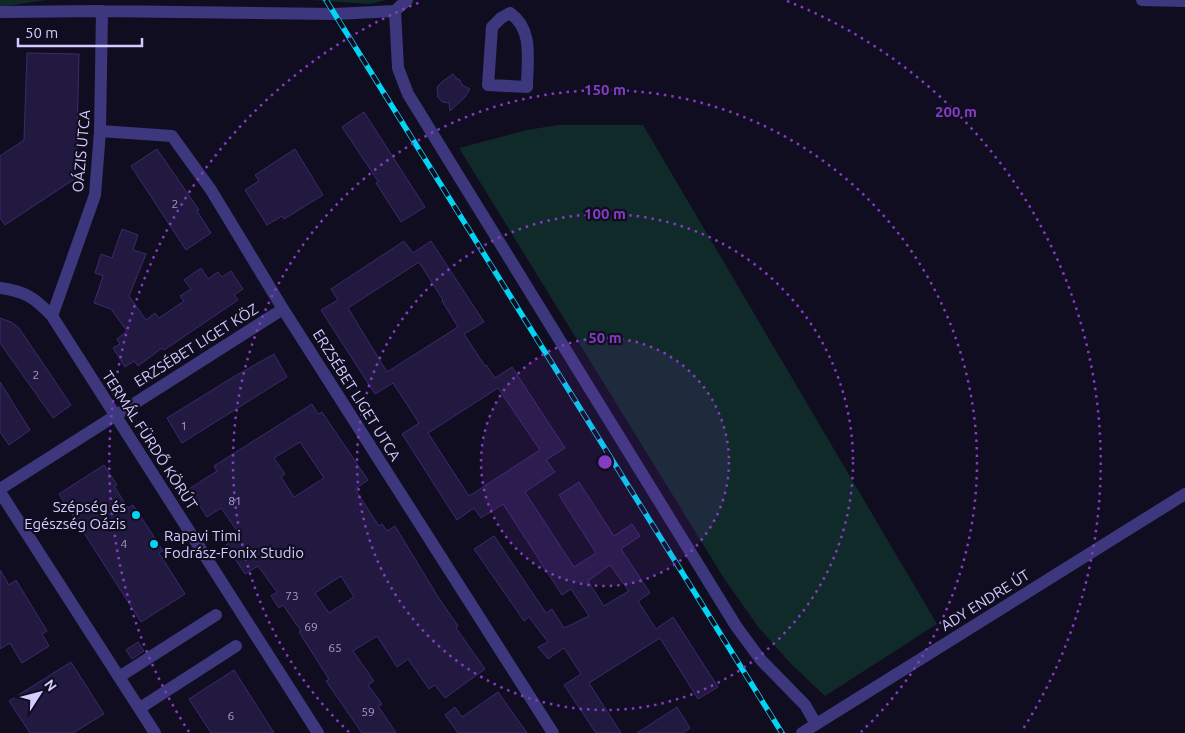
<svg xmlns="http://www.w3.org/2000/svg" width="1185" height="733" viewBox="0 0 1185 733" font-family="Ubuntu,sans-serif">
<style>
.green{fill:#102929}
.building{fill:#221940;stroke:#3a2b6c;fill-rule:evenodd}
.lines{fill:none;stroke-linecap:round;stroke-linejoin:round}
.minor{stroke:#3d387e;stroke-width:12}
.rail-casing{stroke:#03d4f4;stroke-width:5.5}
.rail{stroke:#110d20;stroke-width:4;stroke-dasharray:11;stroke-linecap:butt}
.ring{fill:none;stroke:#843cc5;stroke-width:2.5;stroke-dasharray:2.5 5}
.poi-dot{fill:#03d4f4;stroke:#110d20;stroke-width:2}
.labels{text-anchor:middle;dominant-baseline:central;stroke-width:4.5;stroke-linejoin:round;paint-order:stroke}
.number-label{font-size:12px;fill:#a79fce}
.street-label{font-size:15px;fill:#d3ccfe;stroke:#110d20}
.poi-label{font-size:15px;fill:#d3ccfe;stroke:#110d20;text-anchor:end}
.centre{fill:#843cc5;stroke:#110d20;stroke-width:2.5}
.ring-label{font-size:15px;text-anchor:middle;font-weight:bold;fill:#843cc5;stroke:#110d20;stroke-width:4.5;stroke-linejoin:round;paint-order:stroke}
</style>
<rect width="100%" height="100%" fill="#110d20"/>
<!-- green -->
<path class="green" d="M0 0H46L0 7Z
M310 0H386L370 4Z
M558 125H643L937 624 825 696 792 665 759 628 725 580 459 148 527 130Z"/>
<!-- building -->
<path class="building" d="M27 53 79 54 76 178 5 225 0 218V156L24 140Z
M453 74 456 78 460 80 462 85 470 89 465 97 450 111 449 103 442 102 438 97 437 90 438 86 443 81Z
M364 112 425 207 401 222 376 183 378 181 342 127Z
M157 149 199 210 197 211 211 233 186 250 131 166Z
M295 149 323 195 284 219 282 216 267 225 245 190 259 181 255 175Z
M122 229 138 235 133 250 146 254 129 296 146 320 155 313 159 318 184 301 180 296 191 289 184 280 201 268 208 279 218 272 222 277 231 271 243 289 234 295 238 300 164 350 162 348 138 366 134 361 125 367 113 348 120 344 117 339 127 331 111 309 94 303 103 276 95 273 101 254 112 258Z
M404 241 413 253 431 241 484 322 464 334 485 366 486 365 495 378 512 367 565 448 546 460 555 472 525 492 574 567 596 553 559 495 579 482 614 536 632 524 640 536 621 549 650 593 638 601 656 629 673 617 718 687 698 699 660 638 589 683 621 733H596L564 685 581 674 564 648 548 659 538 647 548 642 529 617 524 621 474 549 494 536 546 613 552 609 564 628 589 616 571 589 562 595 503 504 481 518 474 508 457 520 402 434 419 423 393 383 375 394 321 310 338 300 331 289ZM419 262 443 300 442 301 458 327 387 372 348 308ZM498 388 540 450 469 496 428 433ZM610 565 629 591 604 606 588 581Z
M0 318 11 322 19 328 71 405 53 418 0 343Z
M274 354 287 377 182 443 167 418 235 376Z
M0 382 30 430 9 445 0 432Z
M312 404 318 414 322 412 368 480 355 489 379 526 382 524 387 531 395 526 438 597 458 626 456 628 485 669 445 698 435 685 429 689 408 659 397 667 377 636 353 651 374 681 368 685 382 704 378 706 396 733H362L326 681 329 679 299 632 301 631 283 605 279 608 271 596 277 592 258 566 245 574 226 545 240 535 221 508 207 517 189 489 217 471 214 466ZM300 442 324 478 294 497 281 477 285 474 274 458ZM341 576 354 597 329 613 315 593Z
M104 465 117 485 114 486 128 508 133 505 145 523 163 551 159 553 185 594 141 622 59 494Z
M0 570 9 585 16 580 47 631 42 634 49 646 22 663 10 643 0 649Z
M138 642 144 651 132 659 126 650Z
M71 662 104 714 73 733H30L9 701Z
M234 670 274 733H211L189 699Z
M498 692 527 733H458L445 715 455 707 462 717Z
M677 707 690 728 683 733H637Z"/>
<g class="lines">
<!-- minor -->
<path class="minor" d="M1142 0 1185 1
M395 11 398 68 408 94 736 626 761 660 805 705 816 724
M0 12 102 11 335 14 395 11 407 0
M510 13C534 30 527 60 527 87L488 85 492 27 501 18Z
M100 131 172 136 211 190 283 309 553 733
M0 288C25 291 35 298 52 316L318 733
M52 316 95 195 100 131 102 11
M0 489 283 309
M0 492 155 733
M119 677 216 615
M140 708 236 646
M802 733 1185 494"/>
<!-- rail casing -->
<g class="rail-casing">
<path id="rail" d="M326 0 782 733"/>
</g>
<!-- rail -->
<use href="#rail" class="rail"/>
</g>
<!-- distance rings -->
<circle cx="605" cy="462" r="124" fill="#843cc5" fill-opacity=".12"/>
<g class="ring">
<circle cx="605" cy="462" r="124"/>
<circle cx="605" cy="462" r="248"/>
<path d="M349 732A372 372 0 1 1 861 732"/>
<path d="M189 732A496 496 0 0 1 423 1M787 1A496 496 0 0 1 1021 732"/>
</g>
<!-- markers -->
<g class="poi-dot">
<circle cx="136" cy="515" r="5"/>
<circle cx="154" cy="544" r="5"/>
</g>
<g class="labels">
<!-- number labels -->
<g class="number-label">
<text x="175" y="203">2</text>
<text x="36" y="374">2</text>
<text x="184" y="425">1</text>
<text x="235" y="500">81</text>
<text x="124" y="543">4</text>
<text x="292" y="595">73</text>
<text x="311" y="626">69</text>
<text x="335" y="647">65</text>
<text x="368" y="711">59</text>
<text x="231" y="715">6</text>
</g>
<!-- street labels -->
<g class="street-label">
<text transform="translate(81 151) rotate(-85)">OÁZIS UTCA</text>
<text transform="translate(196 345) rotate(-32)">ERZSÉBET LIGET KÖZ</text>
<text transform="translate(357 395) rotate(58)">ERZSÉBET LIGET UTCA</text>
<text transform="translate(150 440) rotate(57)">TERMÁL FÜRDŐ KÖRÚT</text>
<text transform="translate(985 600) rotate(-32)">ADY ENDRE ÚT</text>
</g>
<!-- poi labels -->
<g class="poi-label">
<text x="126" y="506">Szépség és<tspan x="126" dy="17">Egészség Oázis</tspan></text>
<text x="164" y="535" text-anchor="start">Rapavi Timi<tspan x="164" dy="17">Fodrász-Fonix Studio</tspan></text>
</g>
</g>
<circle cx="605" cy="462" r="8" class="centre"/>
<g class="ring-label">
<text x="605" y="95">150 m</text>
<text x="956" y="117">200 m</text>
<text x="605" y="219">100 m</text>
<text x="605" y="343">50 m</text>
</g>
<!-- north arrow -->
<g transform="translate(40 693) rotate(54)" stroke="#110d20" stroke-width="4" paint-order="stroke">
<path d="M0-4L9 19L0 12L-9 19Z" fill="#d3ccfe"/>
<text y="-8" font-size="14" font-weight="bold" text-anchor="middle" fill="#d3ccfe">N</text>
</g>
<!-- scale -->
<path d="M18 38v8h124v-8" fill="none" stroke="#d3ccfe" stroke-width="2.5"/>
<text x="25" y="38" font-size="15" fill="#d3ccfe" stroke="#110d20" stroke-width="4" paint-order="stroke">50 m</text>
</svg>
